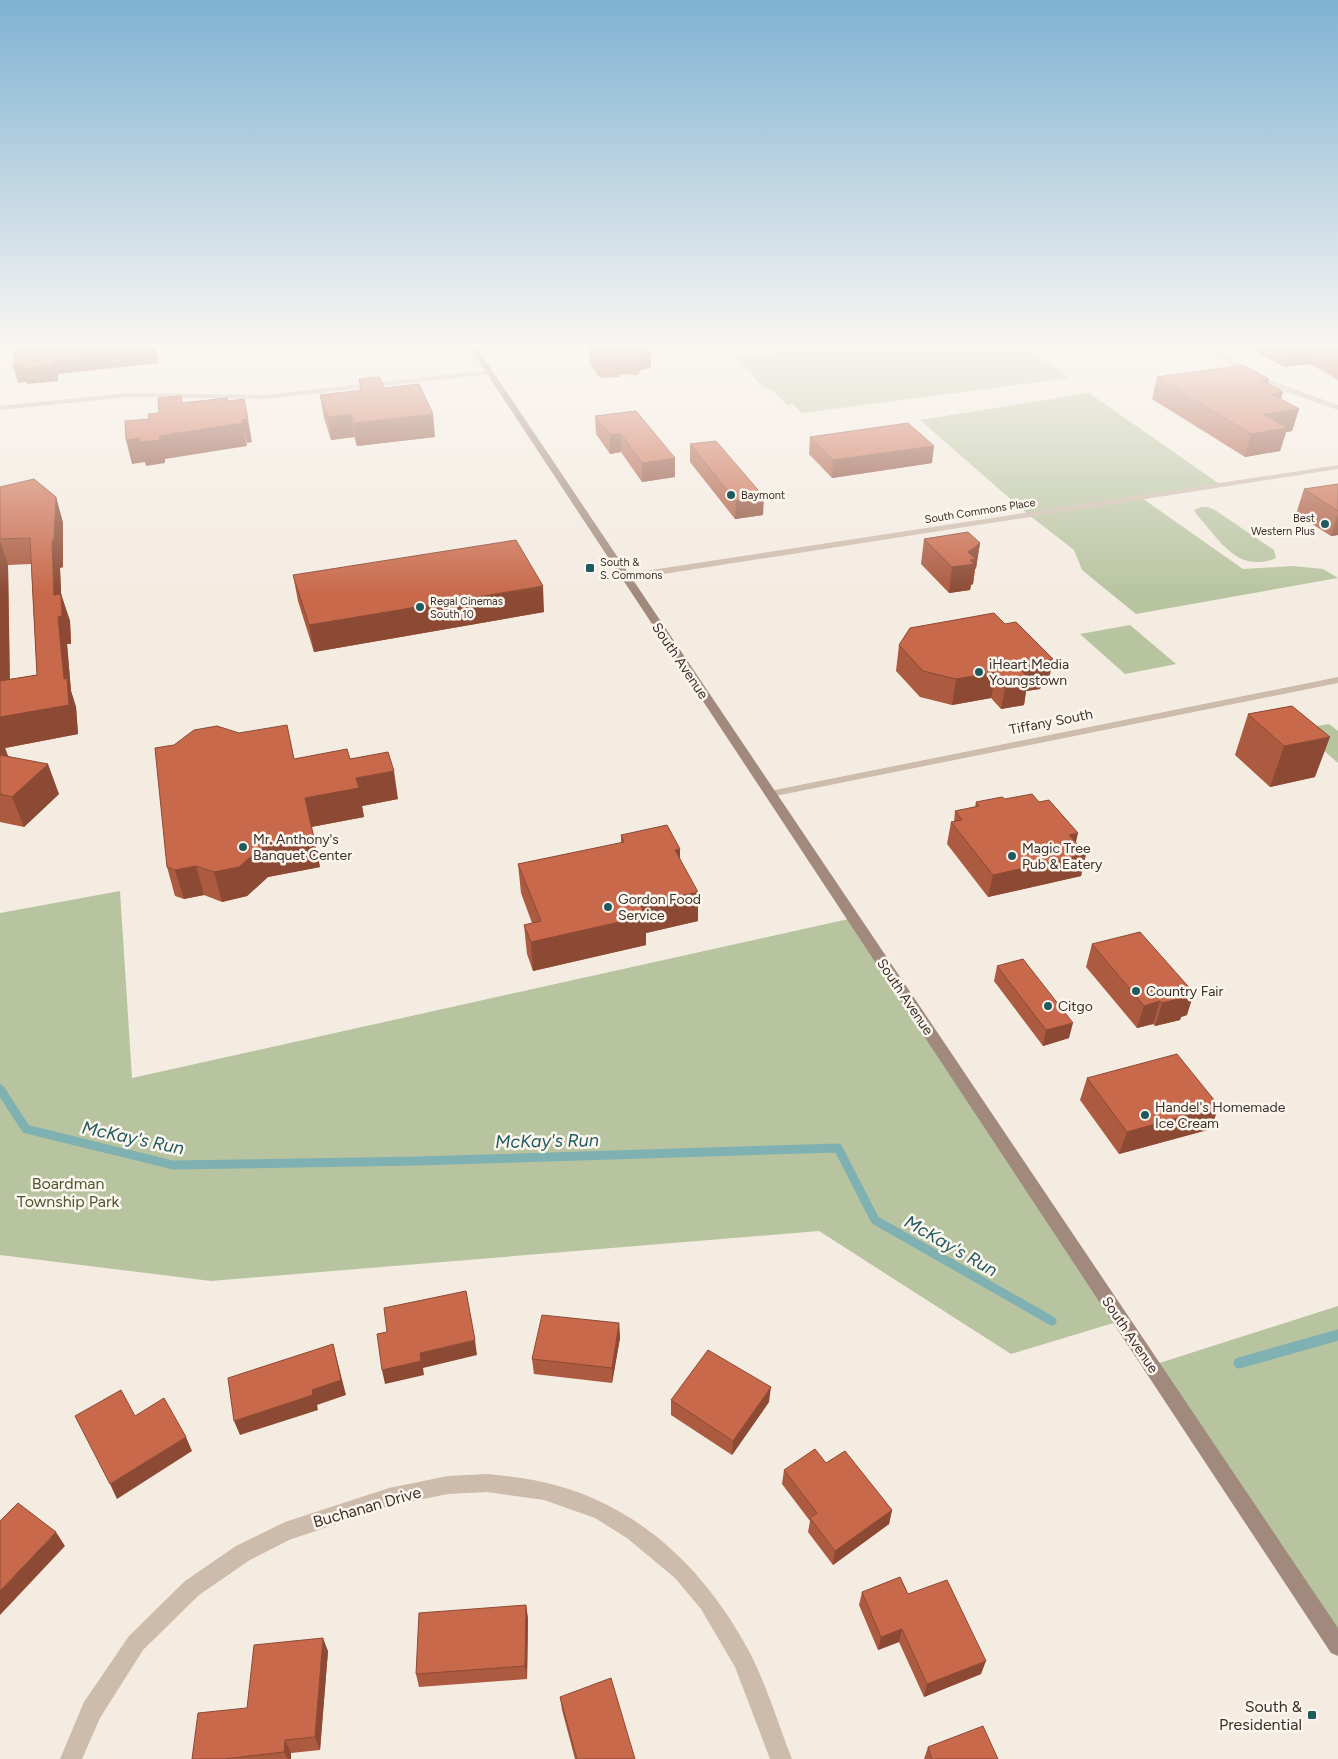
<svg xmlns="http://www.w3.org/2000/svg" width="1338" height="1759" viewBox="0 0 1338 1759" font-family="Figtree,sans-serif">
<style>
.green{fill:#b8c4a0}
.lines{fill:none;stroke-linecap:round;stroke-linejoin:round}
.stream-far1{stroke:#7fb0b2;stroke-width:9}
.stream{stroke:#7fb0b2;stroke-width:11}
.minor{fill:#cdbbac;fill-rule:evenodd}
.secondary{fill:#a18a7d;fill-rule:evenodd}
.wall{fill:#ac5a40;fill-rule:evenodd}
.shaded-wall{fill:#8c4a34}
.building{fill:#c8694b;stroke:#8c4a34}
.poi-dot{fill:#1f5a5e;stroke:#fbf5ee;stroke-width:2}
.labels{text-anchor:middle;dominant-baseline:central;stroke-width:5;stroke-linejoin:round;paint-order:stroke}
.far-poi-label{font-size:11px;fill:#3b302b;stroke:#fbf5ee;text-anchor:start}
.far-street-label{font-size:11px;fill:#3b302b;stroke:#fbf5ee}
.street-label{font-size:14px;fill:#3b302b;stroke:#fbf5ee}
.poi-label{font-size:14px;fill:#3b302b;stroke:#fbf5ee;text-anchor:start}
.near-park-label{font-size:16px;fill:#4a5a2e;stroke:#fbf5ee}
.near-street-label{font-size:16px;fill:#3b302b;stroke:#fbf5ee}
.near-poi-label{font-size:16px;fill:#3b302b;stroke:#fbf5ee;text-anchor:end}
.near-water-label{font-size:18px;font-style:italic;fill:#1f5a5e;stroke:#fbf5ee}
</style>
<rect width="100%" height="100%" fill="#f4ebe1"/>
<!-- green -->
<path class="green" d="M809 348H1027L1070 378 802 413 793 404 787 405 772 390 763 387 736 357Z
M1089 393 1221 485 1142 498 1243 569 1293 566 1323 569 1338 578 1136 614 1082 570 1074 550 1029 515 920 420Z
M1201 507H1208L1215 510 1274 550 1276 558C1237 574 1220 540 1197 515L1194 510Z
M1130 625 1176 664 1125 674 1080 634Z
M1329 724 1338 731V763L1299 729Z
M120 891 132 1078 853 918 1120 1321 1011 1354 819 1231 211 1281 0 1255V913Z
M1338 1306V1636L1150 1366Z"/>
<g class="lines">
<!-- stream-far1 -->
<path class="stream-far1" d="M0 1089 26 1129 173 1165 418 1161 838 1148 875 1220 1052 1321
M1335 1336 1338 1335"/>
<!-- stream -->
<path class="stream" d="M1239 1363 1338 1335"/>
<!-- minor -->
<path class="minor" d="M1202 348H1211L1264 378 1338 405V410L1258 382Z
M488 370 492 372 491 374 265 399 128 397 0 410V406L128 393 265 395Z
M1338 465V469L625 580 620 577 625 574Z
M1338 677V683L770 797 764 794 770 791Z
M487 1474C506 1476 525 1478 543 1482 638 1503 706 1570 750 1653 766 1684 779 1726 792 1759H770L735 1667 701 1609 675 1578 627 1538 595 1518 544 1500 487 1492 448 1494 389 1506 289 1540 250 1560 199 1595 143 1650 100 1718 82 1759H60L84 1702 129 1636 185 1581 236 1546 285 1522 389 1488 448 1476Z"/>
<!-- secondary -->
<path class="secondary" d="M470 348H477L1338 1628V1656L1331 1653Z"/>
</g>
<!-- wall -->
<path class="wall" d="M1250 348H1338V380L1310 364 1284 367Z
M589 349 651 353V368L640 370 638 375 620 374 619 377 600 378 590 364Z
M1157 377 1281 399 1299 409 1292 431 1286 432 1280 451 1245 457 1152 399Z
M359 379 384 388 435 437 357 446 354 437 331 440 324 418 320 395 360 391Z
M636 411 675 477 642 482 621 452 610 454 596 434 595 416Z
M810 437 932 463 832 478 809 454Z
M690 444 763 515 735 519 690 462Z
M1338 484V535L1331 536 1296 514 1304 489Z
M0 487 56 497 63 523V567L60 568 61 594 70 621 71 644H67L71 691 76 707 78 734 5 748 8 756 59 794 24 827 0 822ZM31 564 37 675 10 679 8 565Z
M924 539 980 543 976 568 975 569 973 584 971 585 970 590 949 593 921 564Z
M293 575 544 612 314 652 298 601Z
M899 645 1048 685 1041 686 1040 689 1026 691 1024 705 1001 709 991 698 952 705 920 697 896 671Z
M1292 706 1315 777 1270 787 1235 755 1248 714Z
M294 759H350L398 799 362 806 364 817 311 827 320 867 268 877 247 896 222 902 204 895 184 899 175 896 167 867Z
M1005 799 1039 802 1086 854 1081 876 988 897 947 844 951 822H954L955 811 975 807 976 802Z
M621 835 680 858 698 921 646 933V945L533 971 527 954 524 925 532 923 521 893 518 864 621 843Z
M1092 944 1187 1015 1181 1017 1180 1020 1155 1026 1153 1024 1137 1028 1086 967Z
M997 966 1069 1038 1043 1046 994 981Z
M1087 1078 1211 1129 1119 1154 1080 1100Z
M619 1323 620 1338 612 1383 534 1374 532 1359Z
M671 1400 769 1402 732 1455 671 1415Z
M826 1463 892 1510 889 1524 833 1565 808 1532 810 1521 782 1484 784 1470Z
M862 1592 908 1594 981 1674 924 1697 899 1642 878 1650 859 1605Z
M526 1605 528 1619 527 1679 419 1687 416 1674Z
M328 1651 320 1750 291 1753V1759H192L247 1708Z
M560 1697 635 1759H575L562 1710Z
M928 1747 998 1759H924Z"/>
<!-- shaded-wall -->
<path class="shaded-wall" d="M146 348H156L159 363 58 374V381L27 384V382L18 383 13 366 54 358Z
M1296 348H1314L1310 364 1284 367 1289 349Z
M651 353V368L640 370 638 375V359L640 354Z
M620 358V374L619 377 618 361Z
M1269 379 1263 401 1261 380Z
M1283 392 1277 412 1299 409 1292 431 1286 432 1280 451 1245 457 1251 434 1272 394Z
M351 414 354 437 331 440 328 417Z
M433 414 435 437 357 446 354 423Z
M248 419 252 442 247 443 242 420Z
M243 423 247 446 165 459V463L146 466 145 462 132 464 126 440Z
M621 434V452L610 454V435Z
M934 446 932 463 832 478 833 460Z
M675 458V477L642 482V463Z
M56 497 63 523V567L60 568 62 614 61 594 70 621 71 644H67L71 691 76 707 78 734 5 748 13 770 0 782V717L64 679 54 595 52 541Z
M764 497 763 515 735 519 736 501Z
M1338 514V535L1331 536Z
M0 541 8 565 10 710 0 681Z
M980 543 976 568 975 569 973 584 971 585 970 590 949 593 952 567 968 552Z
M543 586 544 612 314 652 309 625Z
M1053 659 1048 685 1041 686 1040 689 1026 691 1024 705 1001 709 1006 683 1018 667Z
M996 672 991 698 952 705 956 679Z
M1330 737 1315 777 1270 787 1284 746Z
M48 764 59 794 24 827 12 797Z
M394 771 398 799 362 806 364 817 311 827 305 798 356 778Z
M1078 833 1073 855 1069 835Z
M314 838 320 867 268 877 247 896 222 902 214 872 261 848Z
M680 849V878L675 850Z
M1086 854 1081 876 988 897 993 875Z
M196 866 204 895 184 899 175 870Z
M698 892V921L646 933V945L533 971 531 942 640 904Z
M1194 993 1187 1015 1181 1017 1180 1020 1155 1026 1162 1003 1185 995Z
M1160 1001 1153 1024 1137 1028 1144 1006Z
M1073 1023 1069 1038 1043 1046 1046 1030Z
M1219 1106 1211 1129 1119 1154 1127 1132Z
M619 1323 620 1338 612 1383V1368Z
M475 1340 477 1355 423 1368 424 1375 385 1384 382 1370 420 1353Z
M333 1344 346 1395 317 1405 318 1410 240 1435 234 1421 312 1390Z
M771 1387 769 1402 732 1455 733 1441Z
M186 1437 192 1451 117 1499 110 1484Z
M892 1510 889 1524 833 1565 835 1551Z
M56 1532 65 1546 0 1615V1591Z
M526 1605 528 1619 527 1679 525 1666Z
M902 1629 899 1642 878 1650 881 1637Z
M323 1638 328 1651 320 1750 315 1737Z
M986 1661 981 1674 924 1697 927 1684Z
M285 1740 291 1753V1759H288L284 1752Z"/>
<!-- building -->
<path class="building" d="M15 348H146L54 358 53 365 23 368V365L13 366Z
M589 348H647L651 353 640 354 638 359 620 358 618 361 600 362Z
M1319 348H1338V358Z
M1243 365 1269 379 1261 380 1283 392 1272 394 1299 409 1263 414 1287 428 1251 434 1157 377Z
M380 377 384 388 419 384 433 414 354 423 351 414 328 417 320 395 363 390 359 379Z
M181 396 182 403 227 398 228 401 244 399 248 419 242 420 243 423 159 436 160 440 140 442V438L126 440 125 421 149 419 148 414 159 413 158 398Z
M636 411 675 458 642 463 621 434 610 435 595 416Z
M908 423 934 446 833 460 810 437Z
M716 441 764 497 736 501 690 444Z
M34 479 56 497 54 540 52 541 54 595 61 594 62 616 58 617 64 679 67 678 69 705 0 717V669V681L37 675 30 538 0 539V487Z
M1338 484V511L1304 489Z
M968 532 980 543 968 552 976 559 970 560 974 564 952 567 924 539Z
M516 540 543 586 309 625 293 575Z
M994 613 1005 624 1016 622 1053 659 1043 661 1045 663 1018 667 1029 679 1006 683 996 672 956 679 923 671 899 645 910 628Z
M1292 706 1330 737 1284 746 1248 714Z
M287 725 294 759 347 749 350 759 388 752 394 771 356 778 359 788 305 798 314 838 261 848 239 867 214 872 196 866 175 870 167 867 155 748 174 745 194 730 217 726 239 733Z
M0 755 48 764 12 797 0 794Z
M1032 794 1039 802 1049 800 1078 833 1069 835 1086 854 993 875 951 822 962 820 955 811 979 806 976 802 1002 797 1005 799Z
M667 825 680 849 675 850 698 892 640 904 646 916 531 942 524 925 541 921 518 864 624 842 621 835Z
M1140 932 1194 993 1185 995 1187 997 1162 1003 1160 1001 1144 1006 1092 944Z
M1023 959 1073 1023 1046 1030 997 966Z
M1177 1054 1219 1106 1127 1132 1087 1078Z
M466 1291 475 1340 420 1353 421 1361 382 1370 377 1334 387 1332 384 1308Z
M542 1315 619 1323 612 1368 532 1359Z
M333 1344 341 1380 312 1390 313 1395 234 1421 228 1378Z
M708 1350 771 1387 733 1441 671 1400Z
M121 1390 135 1416 164 1398 186 1437 110 1484 75 1416Z
M815 1449 826 1463 845 1451 892 1510 835 1551 810 1518 817 1513 784 1470Z
M18 1503 56 1532 0 1591V1521Z
M900 1577 908 1594 947 1580 986 1661 927 1684 902 1629 881 1637 862 1592Z
M526 1605 525 1666 416 1674 419 1613Z
M323 1638 315 1737 285 1740 284 1752 224 1759H192L198 1713 247 1708 254 1645Z
M611 1678 635 1759H577L560 1697Z
M983 1726 998 1759H932L928 1747Z"/>
<!-- sky -->
<linearGradient id="sky" x2="0" y2="1"><stop stop-color="#7eb2d2"/><stop offset="0.58" stop-color="#faf6f2"/><stop offset="1" stop-color="#faf6f2" stop-opacity="0"/></linearGradient>
<rect width="1338" height="595" fill="url(#sky)"/>
<!-- markers -->
<g class="poi-dot">
<circle cx="731" cy="495" r="5"/>
<circle cx="1325" cy="524" r="5"/>
<rect x="585" y="563" width="10" height="10" rx="2.5"/>
<circle cx="420" cy="607" r="5"/>
<circle cx="979" cy="672" r="5"/>
<circle cx="243" cy="847" r="5"/>
<circle cx="1012" cy="856" r="5"/>
<circle cx="608" cy="907" r="5"/>
<circle cx="1136" cy="991" r="5"/>
<circle cx="1048" cy="1006" r="5"/>
<circle cx="1145" cy="1115" r="5"/>
<rect x="1307" y="1710" width="10" height="10" rx="2.5"/>
</g>
<g class="labels">
<!-- far-poi labels -->
<g class="far-poi-label">
<text x="741" y="495">Baymont</text>
<text x="1315" y="518" text-anchor="end">Best<tspan x="1315" dy="13">Western Plus</tspan></text>
<text x="600" y="562">South &amp;<tspan x="600" dy="13">S. Commons</tspan></text>
<text x="430" y="601">Regal Cinemas<tspan x="430" dy="13">South 10</tspan></text>
</g>
<!-- far-street labels -->
<g class="far-street-label">
<text transform="translate(980 511) rotate(-9)">South Commons Place</text>
</g>
<!-- street labels -->
<g class="street-label">
<text transform="translate(680 661) rotate(56)">South Avenue</text>
<text transform="translate(1051 722) rotate(-11)">Tiffany South</text>
<text transform="translate(905 997) rotate(56)">South Avenue</text>
<text transform="translate(1130 1335) rotate(56)">South Avenue</text>
</g>
<!-- poi labels -->
<g class="poi-label">
<text x="989" y="664">iHeart Media<tspan x="989" dy="16">Youngstown</tspan></text>
<text x="253" y="839">Mr. Anthony's<tspan x="253" dy="16">Banquet Center</tspan></text>
<text x="1022" y="848">Magic Tree<tspan x="1022" dy="16">Pub &amp; Eatery</tspan></text>
<text x="618" y="899">Gordon Food<tspan x="618" dy="16">Service</tspan></text>
<text x="1146" y="991">Country Fair</text>
<text x="1058" y="1006">Citgo</text>
<text x="1155" y="1107">Handel's Homemade<tspan x="1155" dy="16">Ice Cream</tspan></text>
</g>
<!-- near-park labels -->
<g class="near-park-label">
<text x="68" y="1183">Boardman<tspan x="68" dy="18">Township Park</tspan></text>
</g>
<!-- near-street labels -->
<g class="near-street-label">
<text transform="translate(367 1507) rotate(-16)">Buchanan Drive</text>
</g>
<!-- near-poi labels -->
<g class="near-poi-label">
<text x="1302" y="1706">South &amp;<tspan x="1302" dy="18">Presidential</tspan></text>
</g>
<!-- near-water labels -->
<g class="near-water-label">
<text transform="translate(133 1138) rotate(12)">McKay's Run</text>
<text transform="translate(547 1141) rotate(-1)">McKay's Run</text>
<text transform="translate(951 1246) rotate(30)">McKay's Run</text>
</g>
</g>
</svg>
